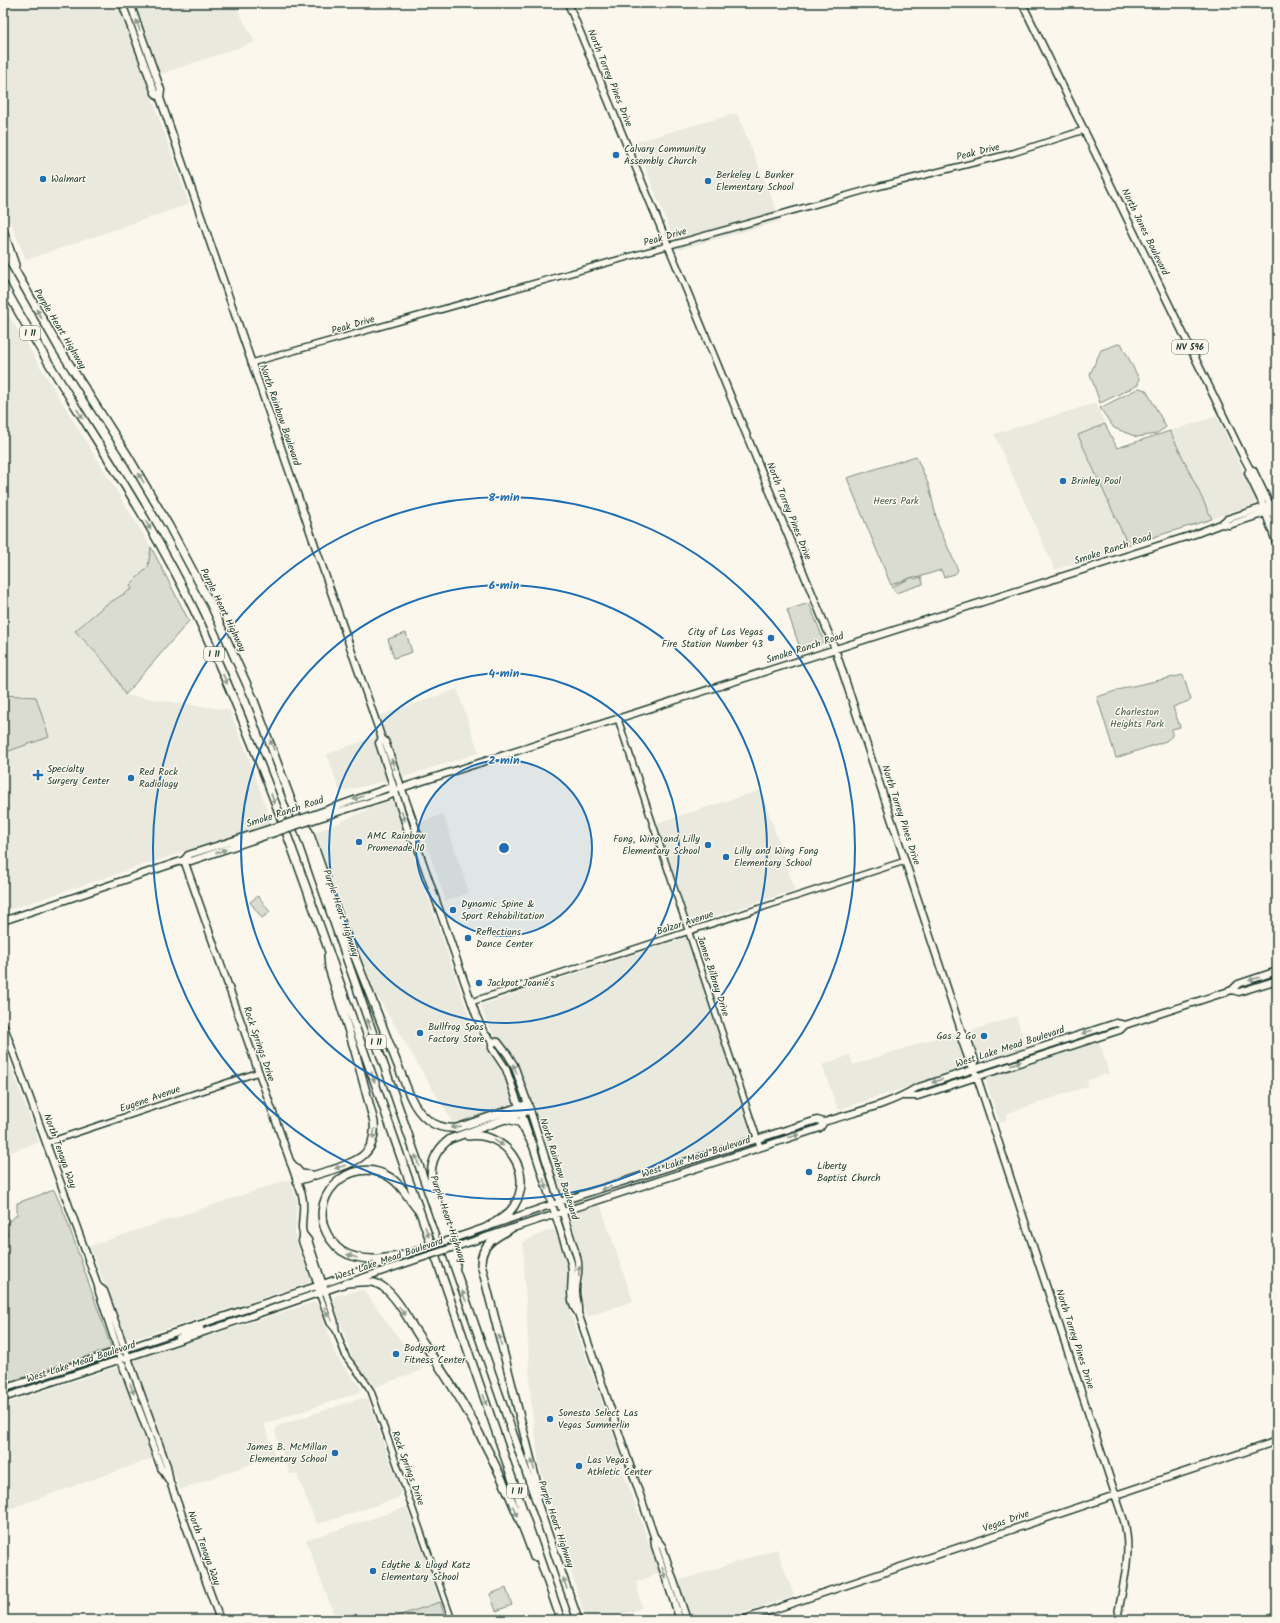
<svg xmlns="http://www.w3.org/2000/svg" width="1280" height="1623" viewBox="0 0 1280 1623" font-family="Kalam,sans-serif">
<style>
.built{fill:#eae9de}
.green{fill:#dbdcd1;stroke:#7d8c82}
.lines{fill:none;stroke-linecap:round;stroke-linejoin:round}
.minor-casing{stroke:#1f3d34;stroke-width:8}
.major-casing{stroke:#1f3d34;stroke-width:9}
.highway-casing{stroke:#1f3d34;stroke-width:10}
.minor{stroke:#fbf7ec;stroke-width:5}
.major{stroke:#fbf7ec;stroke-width:6}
.highway{stroke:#fbf7ec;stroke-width:7}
.major-bridge-casing{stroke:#1f3d34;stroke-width:9;stroke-linecap:butt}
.major-bridge{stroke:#fbf7ec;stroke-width:6}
.oneway{fill:#8d9a90}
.ring{fill:none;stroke:#1f6fb2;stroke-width:2}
.poi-dot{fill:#1f6fb2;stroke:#fbf7ec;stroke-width:1.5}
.labels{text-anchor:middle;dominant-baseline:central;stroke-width:3;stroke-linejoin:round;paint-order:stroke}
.shield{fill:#fbf7ec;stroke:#61756b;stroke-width:1}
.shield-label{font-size:9px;font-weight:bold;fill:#1f3d34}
.street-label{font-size:10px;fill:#1f3d34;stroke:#fbf7ec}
.poi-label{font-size:10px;fill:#1f3d34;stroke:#fbf7ec;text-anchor:start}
.park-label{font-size:10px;fill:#455d53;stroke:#fbf7ec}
.centre{fill:#1f6fb2;stroke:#fbf7ec;stroke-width:2}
.ring-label{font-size:12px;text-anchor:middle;font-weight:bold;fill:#1f6fb2;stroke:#fbf7ec;stroke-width:3;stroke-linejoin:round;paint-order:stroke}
</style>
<rect width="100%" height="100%" fill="#fbf7ec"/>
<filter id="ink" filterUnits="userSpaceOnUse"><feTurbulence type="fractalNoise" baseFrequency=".025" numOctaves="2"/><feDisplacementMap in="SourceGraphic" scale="8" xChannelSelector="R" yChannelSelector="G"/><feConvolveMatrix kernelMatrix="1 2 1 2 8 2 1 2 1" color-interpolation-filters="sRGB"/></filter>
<g filter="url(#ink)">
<!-- built -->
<path class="built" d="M3 3H119L189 204 26 260 3 204Z
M135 3H234L255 42 158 75Z
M737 113 781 221 678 250 635 142Z
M3 306 151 547 148 567 130 586 133 588 104 606 75 631 109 668 117 679 125 695 229 710 247 753 272 824 221 839 3 912Z
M1096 403 1105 424 1078 435 1128 545 1055 570 994 434Z
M1217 416 1257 500 1255 504 1212 519 1170 431Z
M457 689 479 753 406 776 340 792 327 754 385 733 379 716Z
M761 790 795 890 691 924 657 823Z
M395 800 473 1028 482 1042 499 1061 512 1099V1103L509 1106 454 1125 373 989 315 833 381 804Z
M443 814 469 893 446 901 419 823Z
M687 937 752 1137 560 1197 511 1052 492 1032 484 1016 481 1005Z
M1016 1016 1026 1047 979 1063 968 1032Z
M954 1032 966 1067 838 1110 822 1065 850 1055 853 1065Z
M1099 1041 1109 1073 1087 1081 1088 1086 1008 1113 1006 1120 1000 1123 985 1078Z
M3 1045 39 1142 3 1155Z
M290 1179 297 1201 295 1232 297 1244 310 1278 309 1283 131 1340 125 1337 90 1246Z
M600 1204 633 1301 587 1317 582 1302 583 1260 571 1222V1217L574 1214Z
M549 1230H554L558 1233 569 1265V1275L566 1290 568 1306 620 1453 619 1460 660 1573 636 1582 642 1608 605 1620H586L554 1517 539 1464 531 1403 523 1242Z
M364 1290 422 1370 375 1387 353 1359 333 1301 335 1296 355 1291Z
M315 1302 319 1305 335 1353 341 1363 361 1388 360 1392 264 1424 275 1455 180 1490 134 1363 135 1359Z
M114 1368H118L122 1372 154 1458 3 1511V1404Z
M362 1398 368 1400 401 1492 398 1498 319 1524 316 1523 297 1474H290L275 1432 277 1426Z
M404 1508H407L440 1602 386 1620H336L306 1540Z
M777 1549 794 1596 722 1620H692L678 1581Z"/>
<!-- green -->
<path class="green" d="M1121 343 1139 379 1138 385 1100 403 1090 374 1101 350Z
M1139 388 1146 390 1166 427 1156 434 1137 437 1114 428 1100 408Z
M1105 424 1117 448 1170 431 1212 519 1128 545 1078 435Z
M916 456 929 486 938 525 958 570 955 574 944 577 941 570 922 576 913 577 914 579 921 577 923 584 896 593 892 587 913 577 891 585 847 478Z
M151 547 189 621 125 695C113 668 95 652 75 631L104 606 132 589 130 585 148 567Z
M809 603 824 641 819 645 801 651 787 610Z
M406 633 412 652 394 658 388 639Z
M1183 675 1191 700 1173 707 1180 727 1172 729V736L1166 741 1116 758 1097 697 1128 687Z
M3 695 36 697 49 737 3 753Z
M258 896 270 912 262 918 250 902Z
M54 1190 65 1215 111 1347 109 1349 3 1384V1236L8 1235 5 1224 17 1215V1203Z
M506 1588 512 1605 496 1611 490 1594Z
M440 1602 446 1620H386Z"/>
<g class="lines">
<!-- minor casing -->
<g class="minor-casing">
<path id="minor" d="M251 363 877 187 1013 153 1084 130
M618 719 760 1147
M471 1002 905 861
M46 1143 259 1072
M325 1291 335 1321 336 1330 346 1357 364 1380 371 1391 452 1620
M319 1293 330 1323 336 1330"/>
</g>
<!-- major casing -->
<g class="major-casing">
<path id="major" d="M122 3 155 93 160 98 382 739 385 741 418 835 415 840
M130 3 161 90 160 98
M568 3 835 649 963 1036
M1022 3 1242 454 1250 469 1253 470 1270 505 1277 526
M1250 469 1248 473 1261 500 1277 545
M1221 524 1229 525 1277 509
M382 739 379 743 410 837 415 840 476 1015 484 1033 492 1041V1048L506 1069 528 1132
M312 815 388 788 395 790
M313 820 391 795 395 790 401 788 1195 534 1221 524 1227 519 1277 503
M184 860 302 1195C305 1206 302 1216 302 1228 303 1233 304 1236 302 1241L318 1285 319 1293
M184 860 188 855 269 829
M3 921 184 860 191 861 271 834
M1232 990 1239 992 1277 980
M3 1024 98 1286 99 1292 124 1369 161 1468 170 1482
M963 1036 967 1037 975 1061 974 1068 1124 1521C1133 1553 1122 1588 1117 1620
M963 1036 961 1038 970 1063 974 1068
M492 1041 498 1042 508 1055 514 1065 528 1104 577 1257C581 1271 576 1278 576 1291 576 1299 579 1305 578 1313
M904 1096H918L1120 1030 1125 1025 1232 990 1238 984 1277 971
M531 1140 571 1263C575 1280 565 1297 578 1313L654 1536 655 1546 680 1620
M304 1235 308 1240 324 1288
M458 1237 559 1202 817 1120 824 1122C855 1112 889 1105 916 1088L1116 1023 1125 1025
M461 1245 820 1128 824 1122
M98 1286 104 1291 167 1466 170 1482 220 1620
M179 1338 200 1328 201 1324
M3 1389 323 1284 416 1251
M3 1398 204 1332 418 1259
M655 1537 662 1546 687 1620
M742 1620 1277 1441"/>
</g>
<!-- highway casing -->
<g class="highway-casing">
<path id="highway" d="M3 230 15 265
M3 249 59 348 128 456 169 526 212 607 253 698 294 808 578 1620
M3 284C64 398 143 501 198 618 262 755 310 898 360 1040 428 1233 494 1427 561 1620
M301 820 309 832 335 906 410 1096C419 1116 433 1130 457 1128L528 1104
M506 1119 519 1122 522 1125 533 1145
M468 1136C506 1131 535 1172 514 1206 508 1216 497 1221 487 1227
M291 1163 301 1174 311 1175
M297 1181C309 1177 321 1173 332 1170 358 1161 377 1154 374 1122L355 1051 329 968 328 956
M509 1230C494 1238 481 1245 481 1264L537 1484 538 1496
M405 1255C389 1258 371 1261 356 1257 346 1255 337 1249 331 1240 302 1201 350 1151 391 1178 403 1186 409 1200 418 1210
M456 1266V1256L432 1184C429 1166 435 1150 450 1139L530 1110
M347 1283C360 1282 372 1279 383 1287 396 1296 408 1319 417 1333 438 1365 461 1397 478 1431 499 1471 519 1514 534 1557"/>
</g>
<!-- minor -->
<use href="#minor" class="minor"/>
<!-- major -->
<use href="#major" class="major"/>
<!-- highway -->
<use href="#highway" class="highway"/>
<!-- major-bridge casing -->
<g class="major-bridge-casing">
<path id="major-bridge" d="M269 829 312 815
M271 834 313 820
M416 1251 458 1237
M418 1259 461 1245"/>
</g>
<!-- major-bridge -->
<use href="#major-bridge" class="major-bridge"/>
</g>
<!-- one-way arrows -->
<defs><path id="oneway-solid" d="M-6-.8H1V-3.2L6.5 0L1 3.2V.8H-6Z"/></defs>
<g class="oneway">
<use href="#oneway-solid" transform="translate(138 25) rotate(-109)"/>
<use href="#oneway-solid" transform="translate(39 314) rotate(-120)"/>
<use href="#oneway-solid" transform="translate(80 414) rotate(57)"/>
<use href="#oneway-solid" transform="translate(141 478) rotate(-121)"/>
<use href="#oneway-solid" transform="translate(148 525) rotate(60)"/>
<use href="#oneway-solid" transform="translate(225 679) rotate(66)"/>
<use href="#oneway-solid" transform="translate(272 745) rotate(-111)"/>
<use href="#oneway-solid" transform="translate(393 764) rotate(-109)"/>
<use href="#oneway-solid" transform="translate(358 798) rotate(161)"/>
<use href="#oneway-solid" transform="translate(273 799) rotate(70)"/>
<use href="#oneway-solid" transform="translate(403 816) rotate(71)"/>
<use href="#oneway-solid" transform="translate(221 851) rotate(-19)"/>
<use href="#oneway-solid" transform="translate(1254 979) rotate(162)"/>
<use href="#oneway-solid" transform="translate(369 1024) rotate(-109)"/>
<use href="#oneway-solid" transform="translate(1087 1032) rotate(162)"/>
<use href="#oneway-solid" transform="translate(1016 1063) rotate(-18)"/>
<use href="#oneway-solid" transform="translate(515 1069) rotate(-112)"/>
<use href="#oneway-solid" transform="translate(373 1077) rotate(71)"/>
<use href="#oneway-solid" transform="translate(937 1081) rotate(161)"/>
<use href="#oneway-solid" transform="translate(456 1127) rotate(170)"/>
<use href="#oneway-solid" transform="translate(374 1134) rotate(96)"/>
<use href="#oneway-solid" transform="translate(794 1136) rotate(-17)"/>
<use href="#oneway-solid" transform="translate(499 1143) rotate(31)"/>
<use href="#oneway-solid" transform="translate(417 1160) rotate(-109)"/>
<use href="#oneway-solid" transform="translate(340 1167) rotate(162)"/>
<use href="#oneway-solid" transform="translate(545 1184) rotate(72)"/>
<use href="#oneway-solid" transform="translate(606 1188) rotate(162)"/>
<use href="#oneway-solid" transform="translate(427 1232) rotate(72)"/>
<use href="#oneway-solid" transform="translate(352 1256) rotate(-161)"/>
<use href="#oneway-solid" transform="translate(579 1271) rotate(-87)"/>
<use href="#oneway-solid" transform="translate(464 1296) rotate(-110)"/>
<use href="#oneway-solid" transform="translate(402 1311) rotate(56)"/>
<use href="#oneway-solid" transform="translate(326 1312) rotate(70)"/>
<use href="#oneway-solid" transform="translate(500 1340) rotate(-104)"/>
<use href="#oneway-solid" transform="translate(132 1389) rotate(70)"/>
<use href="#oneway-solid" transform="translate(485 1400) rotate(71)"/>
<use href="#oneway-solid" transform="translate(533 1465) rotate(-105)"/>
<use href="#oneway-solid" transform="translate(515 1511) rotate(66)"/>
<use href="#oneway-solid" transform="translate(664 1573) rotate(71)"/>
<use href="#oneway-solid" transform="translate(565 1583) rotate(-109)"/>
</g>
</g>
<!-- distance rings -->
<circle cx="504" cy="848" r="88" fill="#1f6fb2" fill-opacity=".12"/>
<g class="ring">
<circle cx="504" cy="848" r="88"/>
<circle cx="504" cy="848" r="175"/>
<circle cx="504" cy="848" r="263"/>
<circle cx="504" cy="848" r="351"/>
</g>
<!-- markers -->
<g class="poi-dot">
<circle cx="616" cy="155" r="4"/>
<circle cx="43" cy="179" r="4"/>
<circle cx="708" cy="181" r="4"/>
<circle cx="1063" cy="481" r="4"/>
<circle cx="771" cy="638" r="4"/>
<path d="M36 769h4v4h4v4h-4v4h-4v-4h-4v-4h4z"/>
<circle cx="131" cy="778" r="4"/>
<circle cx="359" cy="842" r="4"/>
<circle cx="708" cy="845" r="4"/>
<circle cx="726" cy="857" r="4"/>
<circle cx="453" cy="910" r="4"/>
<circle cx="468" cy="938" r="4"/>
<circle cx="479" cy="983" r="4"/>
<circle cx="420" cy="1033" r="4"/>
<circle cx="984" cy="1036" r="4"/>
<circle cx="809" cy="1172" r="4"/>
<circle cx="396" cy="1354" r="4"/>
<circle cx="550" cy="1419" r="4"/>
<circle cx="335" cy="1453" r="4"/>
<circle cx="579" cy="1466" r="4"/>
<circle cx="373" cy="1571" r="4"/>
</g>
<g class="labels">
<!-- shield labels -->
<g class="shield">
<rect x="20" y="326" width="20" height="14" rx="3"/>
<rect x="1172" y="340" width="36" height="14" rx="3"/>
<rect x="204" y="647" width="20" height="14" rx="3"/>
<rect x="366" y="1035" width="20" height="14" rx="3"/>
<rect x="507" y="1484" width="20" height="14" rx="3"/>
</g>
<g class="shield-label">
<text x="30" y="333">I 11</text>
<text x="1190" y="347">NV 596</text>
<text x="214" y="654">I 11</text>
<text x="376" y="1042">I 11</text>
<text x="517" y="1491">I 11</text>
</g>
<!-- street labels -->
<g class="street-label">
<text transform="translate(610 78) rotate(68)">North Torrey Pines Drive</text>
<text transform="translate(978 152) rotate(-14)">Peak Drive</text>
<text transform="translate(1145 232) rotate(64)">North Jones Boulevard</text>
<text transform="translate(665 237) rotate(-16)">Peak Drive</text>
<text transform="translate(353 325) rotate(-16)">Peak Drive</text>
<text transform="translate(60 329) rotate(59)">Purple Heart Highway</text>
<text transform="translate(280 415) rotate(71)">North Rainbow Boulevard</text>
<text transform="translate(789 511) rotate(68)">North Torrey Pines Drive</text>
<text transform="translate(1113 549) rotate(-18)">Smoke Ranch Road</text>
<text transform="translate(223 610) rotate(64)">Purple Heart Highway</text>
<text transform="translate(805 648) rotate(-18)">Smoke Ranch Road</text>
<text transform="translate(285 812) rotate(-18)">Smoke Ranch Road</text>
<text transform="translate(901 815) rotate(72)">North Torrey Pines Drive</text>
<text transform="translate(341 913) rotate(71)">Purple Heart Highway</text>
<text transform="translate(685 923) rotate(-18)">Balzar Avenue</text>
<text transform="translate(713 976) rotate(72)">James Bilbray Drive</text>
<text transform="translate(259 1044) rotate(71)">Rock Springs Drive</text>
<text transform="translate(1010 1047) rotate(-18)">West Lake Mead Boulevard</text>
<text transform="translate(150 1099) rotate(-19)">Eugene Avenue</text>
<text transform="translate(60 1151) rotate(70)">North Tenaya Way</text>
<text transform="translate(696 1157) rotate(-18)">West Lake Mead Boulevard</text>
<text transform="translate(559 1169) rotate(72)">North Rainbow Boulevard</text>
<text transform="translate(448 1219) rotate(71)">Purple Heart Highway</text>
<text transform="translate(389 1259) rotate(-19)">West Lake Mead Boulevard</text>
<text transform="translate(1075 1339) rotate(72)">North Torrey Pines Drive</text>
<text transform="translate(81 1362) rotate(-18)">West Lake Mead Boulevard</text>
<text transform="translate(408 1468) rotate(70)">Rock Springs Drive</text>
<text transform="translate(1006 1521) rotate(-19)">Vegas Drive</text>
<text transform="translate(556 1524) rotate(71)">Purple Heart Highway</text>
<text transform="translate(204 1548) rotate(70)">North Tenaya Way</text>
</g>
<!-- poi labels -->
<g class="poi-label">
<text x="624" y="149">Calvary Community<tspan x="624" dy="12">Assembly Church</tspan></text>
<text x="716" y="175">Berkeley L Bunker<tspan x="716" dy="12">Elementary School</tspan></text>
<text x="51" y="179">Walmart</text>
<text x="1071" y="481">Brinley Pool</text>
<text x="763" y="632" text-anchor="end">City of Las Vegas<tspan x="763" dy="12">Fire Station Number 43</tspan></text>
<text x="47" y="769">Specialty<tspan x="47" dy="12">Surgery Center</tspan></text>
<text x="139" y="772">Red Rock<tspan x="139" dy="12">Radiology</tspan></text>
<text x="367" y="836">AMC Rainbow<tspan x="367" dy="12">Promenade 10</tspan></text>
<text x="700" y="839" text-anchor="end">Fong, Wing and Lilly<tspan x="700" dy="12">Elementary School</tspan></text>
<text x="734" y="851">Lilly and Wing Fong<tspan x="734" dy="12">Elementary School</tspan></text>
<text x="461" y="904">Dynamic Spine &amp;<tspan x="461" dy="12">Sport Rehabilitation</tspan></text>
<text x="476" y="932">Reflections<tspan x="476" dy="12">Dance Center</tspan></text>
<text x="487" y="983">Jackpot Joanie's</text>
<text x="428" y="1027">Bullfrog Spas<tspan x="428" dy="12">Factory Store</tspan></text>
<text x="976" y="1036" text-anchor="end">Gas 2 Go</text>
<text x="817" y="1166">Liberty<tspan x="817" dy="12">Baptist Church</tspan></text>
<text x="404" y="1348">Bodysport<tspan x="404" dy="12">Fitness Center</tspan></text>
<text x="558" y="1413">Sonesta Select Las<tspan x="558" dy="12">Vegas Summerlin</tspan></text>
<text x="327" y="1447" text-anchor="end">James B. McMillan<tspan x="327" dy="12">Elementary School</tspan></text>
<text x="587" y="1460">Las Vegas<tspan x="587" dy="12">Athletic Center</tspan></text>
<text x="381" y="1565">Edythe &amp; Lloyd Katz<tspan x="381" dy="12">Elementary School</tspan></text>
</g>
<!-- park labels -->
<g class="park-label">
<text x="896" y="501">Heers Park</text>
<text x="1137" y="712">Charleston<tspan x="1137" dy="12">Heights Park</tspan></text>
</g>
</g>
<circle cx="504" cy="848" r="6" class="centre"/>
<g class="ring-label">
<text x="504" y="501">8 min</text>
<text x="504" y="589">6 min</text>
<text x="504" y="677">4 min</text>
<text x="504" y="764">2 min</text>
</g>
<!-- margin -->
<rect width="1280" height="1623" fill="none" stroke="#fbf7ec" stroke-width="16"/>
<rect x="8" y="8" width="1264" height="1607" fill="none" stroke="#1f3d34" stroke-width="1.5" filter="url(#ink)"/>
</svg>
